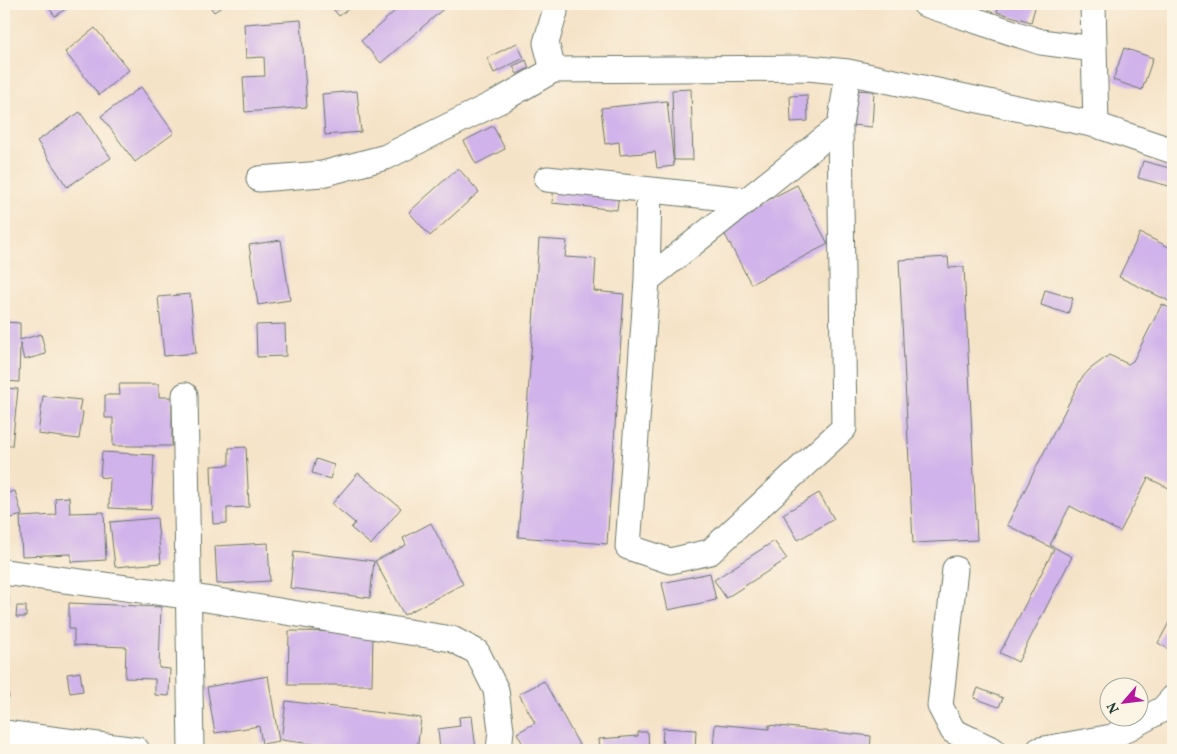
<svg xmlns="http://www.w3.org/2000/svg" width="1177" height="754" viewBox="0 0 1177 754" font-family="Vollkorn,serif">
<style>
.building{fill:#d0b3ea}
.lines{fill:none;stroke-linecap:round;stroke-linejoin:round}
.minor-casing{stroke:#6a7768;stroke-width:27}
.minor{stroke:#fff;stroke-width:25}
</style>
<rect width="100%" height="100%" fill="#fcf5e5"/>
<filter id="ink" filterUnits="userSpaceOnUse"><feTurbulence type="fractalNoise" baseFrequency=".02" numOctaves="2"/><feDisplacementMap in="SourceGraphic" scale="10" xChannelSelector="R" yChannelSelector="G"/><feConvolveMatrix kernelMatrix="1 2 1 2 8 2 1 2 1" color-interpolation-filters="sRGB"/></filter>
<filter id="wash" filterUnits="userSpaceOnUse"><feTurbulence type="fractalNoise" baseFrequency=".0096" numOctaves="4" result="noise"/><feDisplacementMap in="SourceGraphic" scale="20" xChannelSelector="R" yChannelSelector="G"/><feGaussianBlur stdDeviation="1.12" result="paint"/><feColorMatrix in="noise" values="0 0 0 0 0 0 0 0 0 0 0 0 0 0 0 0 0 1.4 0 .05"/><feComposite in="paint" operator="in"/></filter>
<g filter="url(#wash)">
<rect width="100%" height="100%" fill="#f5e3c8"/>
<g id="blocks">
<!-- building -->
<path class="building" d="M46 4H73L55 16Z
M208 4H226L214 12Z
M329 4H355L339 16Z
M403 4H449L381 63 361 41Z
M511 4H524L512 7Z
M999 4H1036L1031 22 997 12Z
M1166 4H1173V11Z
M301 20 307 107 245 112 243 77 265 76 264 57 246 58 244 24Z
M95 28 129 70 99 95 65 52Z
M517 43 524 58 494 73 487 58Z
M1124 48 1153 58 1142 90 1113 80Z
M526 60 529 68 517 74 513 66Z
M141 87 174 133 135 162 101 116Z
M691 89 693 160H674L672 90Z
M854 90 874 91 872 127 852 125Z
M357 91 361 132 325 135 322 94Z
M807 95 808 121 791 122 790 96Z
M667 101 674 166 657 168 655 152 620 155 619 142 605 144 601 108Z
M80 112 111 158 67 187 37 141Z
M493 126 505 149 476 164 464 141Z
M1143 161 1173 169V187L1138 178Z
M458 168 479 192 430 236 409 212Z
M797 185 828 244 751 284 720 225Z
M554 186 619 193 617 210 552 203Z
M1140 233 1173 249V303L1119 277Z
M539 239 567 241 565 257 596 259 594 291 624 294 607 544 518 537Z
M281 240 290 300 258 305 249 245Z
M948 257 949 268 964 267 977 540 913 543 899 260Z
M1045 290 1073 298 1068 314 1041 305Z
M190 294 196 353 164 356 158 297Z
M1162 304 1173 310V490L1148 478 1120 532 1070 506 1050 545 1072 557 1018 662 1000 653 1054 549 1007 525 1081 379 1089 370 1109 355 1128 364 1133 361Z
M4 322 20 323V340L41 334 46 354 24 360 20 343 19 382 4 381Z
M285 324 286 356 257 357 256 325Z
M119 384H159V397H172V446H113V418H105V395H120Z
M4 388 18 389 12 446 4 445Z
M43 396 81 400 79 411 83 412 79 439 38 434Z
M246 447 249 507 227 508V523L213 524 211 466 229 465V448Z
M102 452 154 455 151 510 109 508 110 478 100 477Z
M316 459 334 465 330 479 312 473Z
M358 473 401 508 371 545 351 528 355 523 332 504Z
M15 491 22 515 4 520V494Z
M819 493 834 519 798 540 783 514Z
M69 497 70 513 104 512 106 560 71 562V554L22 556 20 517 56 515 55 498Z
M157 518 161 563 115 567 110 522Z
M431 523 463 584 404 615 375 561 406 545 403 538Z
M774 541 787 559 726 598 714 580Z
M268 543 270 581 217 584 215 546Z
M294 551 374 561 370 598 290 588Z
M710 573 716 600 668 610 662 583Z
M4 597H9L8 640H4Z
M69 603 161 607 159 668 170 669 169 696 155 695V679L125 678 126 647 74 645V629H69Z
M17 606H26V617H16Z
M1173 615V649L1172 651 1158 643Z
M289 631 373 632 372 685H288Z
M4 670 9 698 4 699Z
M80 672 83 691 70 693 67 674Z
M268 676 279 741 262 744 259 726 215 733 207 687Z
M544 681 582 750H526L517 733 535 723 519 694Z
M978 688 1003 698 999 707 974 698Z
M286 701 421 718 417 750H359L281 740Z
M472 716 476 750H440L438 729 460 726 459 717Z
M715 724 769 729V725L871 736 870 750H713Z
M663 728 696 730 695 750H662Z
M638 732H648L649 750H600L599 739 638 736Z"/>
</g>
</g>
<g filter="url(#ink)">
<use href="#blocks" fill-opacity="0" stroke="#6a7768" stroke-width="1"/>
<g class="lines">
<!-- minor casing -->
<g class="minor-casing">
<path id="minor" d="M554 4 555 12 546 43 553 70 808 68 848 72 1096 125 1173 151
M925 4 1041 42 1094 49
M1093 4 1096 125
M259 179 322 174 386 157 503 99 553 70
M547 179 746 200
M649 190 647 280 628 547 670 561 710 552 844 428 840 126 848 72
M647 280 840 126
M185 395 191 750
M955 569 940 706 953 731 993 750
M4 572 187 596 452 639 477 652 496 690 501 730 499 750
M4 733 137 750
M1039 750 1112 737 1163 709 1173 698"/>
</g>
<!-- minor -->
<use href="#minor" class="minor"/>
</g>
</g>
<!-- margin -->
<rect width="1177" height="754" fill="none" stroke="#fcf5e5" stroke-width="20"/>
<!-- north arrow -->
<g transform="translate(1124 702) rotate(242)"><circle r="24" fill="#fcf5e5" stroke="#a4ab9e"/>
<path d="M0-4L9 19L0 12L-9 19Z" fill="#b5179e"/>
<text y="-8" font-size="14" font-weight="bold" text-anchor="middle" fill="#1f3d34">N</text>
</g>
</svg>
